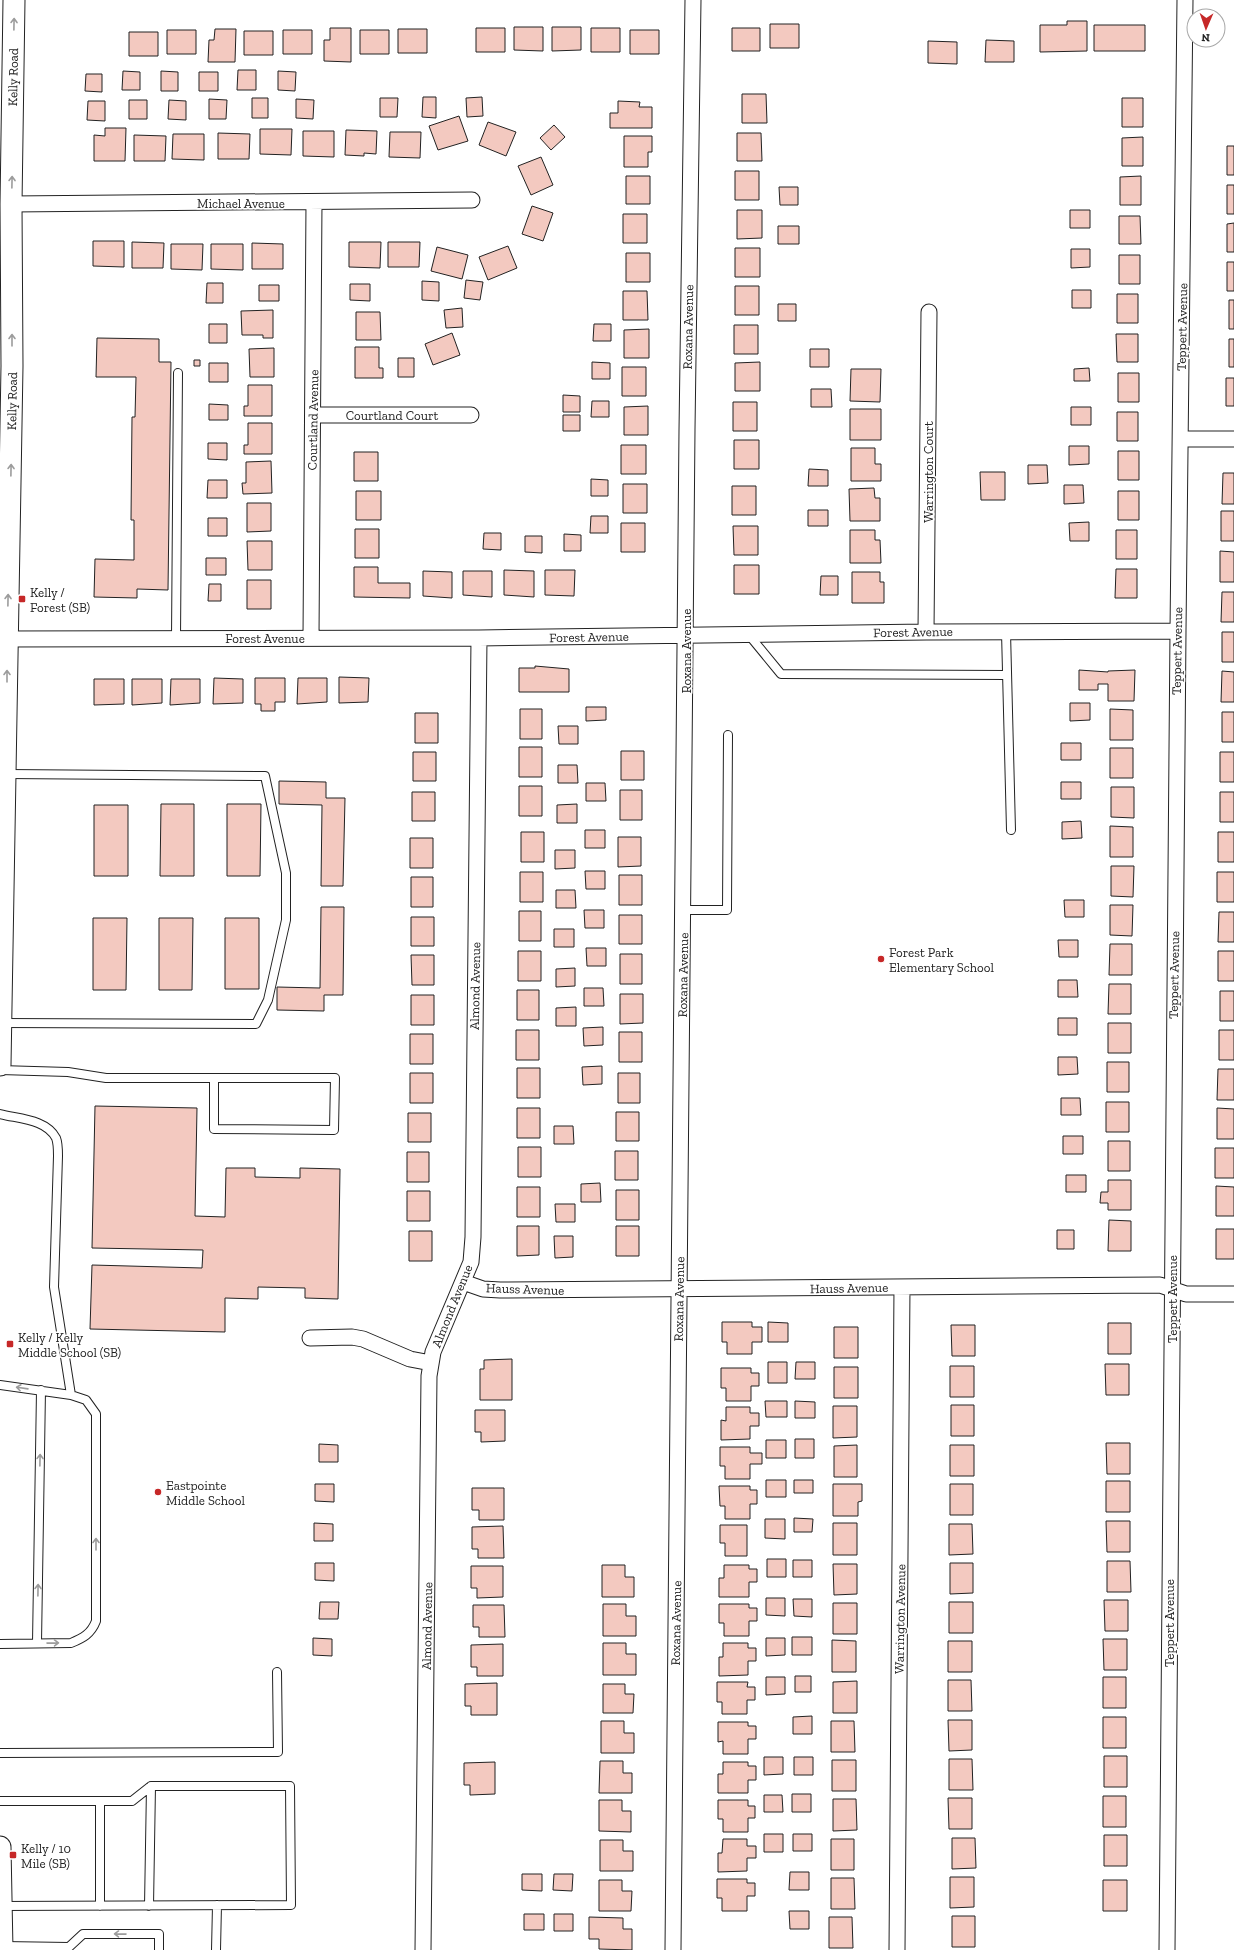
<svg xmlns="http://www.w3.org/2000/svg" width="1234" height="1950" viewBox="0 0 1234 1950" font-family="'Zilla Slab',serif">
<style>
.building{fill:#f3c9c0;stroke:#222}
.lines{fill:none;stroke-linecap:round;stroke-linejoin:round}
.lane-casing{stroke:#222;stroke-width:10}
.street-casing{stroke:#222;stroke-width:17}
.secondary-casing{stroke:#222;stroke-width:23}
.lane{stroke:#fff;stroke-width:8}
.street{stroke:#fff;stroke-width:15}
.secondary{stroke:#fff;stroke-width:21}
.oneway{stroke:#9c9c9c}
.poi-dot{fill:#c62828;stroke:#fff;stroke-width:1.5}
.labels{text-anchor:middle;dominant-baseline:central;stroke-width:3;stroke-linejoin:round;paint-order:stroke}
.street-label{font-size:13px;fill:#222;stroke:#fff}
.poi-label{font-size:13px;fill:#222;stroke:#fff;text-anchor:start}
</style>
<rect width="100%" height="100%" fill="#fff"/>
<!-- building -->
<path class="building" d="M1067 21H1087V51L1040 52V25H1067Z
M770 24H799V48H770Z
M1094 25H1145V51H1094Z
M514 27H543V51L514 50Z
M552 27H581V50L552 51Z
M330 28H351V62L324 61V40H330Z
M476 28H505V52H476Z
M591 28H620V52H591Z
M732 28H760V51H732Z
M215 29H236L235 62H208L209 40H214Z
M398 29H427V53H398Z
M167 30H196V54H167Z
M283 30H312V54H283Z
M360 30H389V54H360Z
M630 30H659V54H630Z
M244 31H273V55H244Z
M129 32H158V56H129Z
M986 40 1014 41V62H985Z
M928 41 957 42V64L928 63Z
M238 70H256V90H237Z
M123 71 140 72V90H122Z
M161 71 178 72V91H161Z
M278 71 296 72 295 91 278 90Z
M199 72H218V91H199Z
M86 74H102V92L85 91Z
M742 94H766L767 123H742Z
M423 97H436V118L422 117Z
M482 97 483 116 467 117 466 98Z
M252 98H268V118H252Z
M380 98H398L397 117H380Z
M1122 98H1143V127H1122Z
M209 99 227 100 226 119H209Z
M296 99 314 100 313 119 296 118Z
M129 100H147V119H129Z
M169 100 186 101V120L168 119Z
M88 101H105V121L87 120Z
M618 101 640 102 639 107H652V128H610V113H618Z
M459 116 468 141 438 150 429 126Z
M488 122 516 132 506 156 479 145Z
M554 125 565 137 551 150 540 138Z
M105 128H126L125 161H94V135L105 136Z
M260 129H292L291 155 260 154Z
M346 130 377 131 376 154 364 153V156L345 155Z
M303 131H334V157L303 156Z
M390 132H421L420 158 389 157Z
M218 133 250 134 249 159H218Z
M737 133H761L762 161H737Z
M173 134H204V160L172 159Z
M134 135 166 136 165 161H134Z
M624 136H652V152H648V167H624Z
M1143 137V166H1122V138Z
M1227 146H1234V175H1227Z
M541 157 553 185 531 195 518 166Z
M735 171H759V200H735Z
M626 176H650V204H626Z
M1141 176V205H1120V177Z
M1227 185H1234V214H1227Z
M779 187H798V205H780Z
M532 206 553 213 543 241 522 234Z
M737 210H762V238L737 239Z
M1070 210H1090V228H1070Z
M623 214H647V243H623Z
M1119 216H1140L1141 244H1119Z
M1234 223V252H1227V224Z
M778 226H799V244H778Z
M93 241H124V267L93 266Z
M132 242 164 243 163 268H132Z
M349 242H381L380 268 349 267Z
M388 242H420L419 267H388Z
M252 243 283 244V269H252Z
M171 244H203L202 270 171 269Z
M211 244H243V270L211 269Z
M508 246 517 268 488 280 479 257Z
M437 247 468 255 462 279 431 271Z
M735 248H760V277H735Z
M1071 249H1090V267L1071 268Z
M626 253H650V282H626Z
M1119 255H1140V284H1119Z
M1227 262H1234V291H1227Z
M466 280 483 282 480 300 464 298Z
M422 281 439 282V301L422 300Z
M207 283H223V303H206Z
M350 284H370V301L350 300Z
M259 285H279V301H259Z
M735 286H759V315H735Z
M1072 290H1091V308H1072Z
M623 291H647L648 320H623Z
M1117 294H1138V323H1117Z
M1229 300H1234V329H1229Z
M778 304H796V321H778Z
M462 308 463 327 446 328 444 310Z
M273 310V338H263V335H242L241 311Z
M356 312H380L381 340H356Z
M209 324H227V343H209Z
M594 324H611V341H593Z
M734 325H758V354H734Z
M649 329V358H624V330Z
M452 333 460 355 433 365 425 344Z
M1116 334H1138V362H1117Z
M97 338 159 339V362H171L168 590 137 589V598L94 597 95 559 134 560V520H131L132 417H135L136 377H96Z
M1229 339H1234V367H1229Z
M355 347H379V368H383V378H355Z
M274 348V377H250L249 349Z
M810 349H829V367H810Z
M398 358H414V377H398Z
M194 360H200V366H194Z
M592 362 610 363V379H592Z
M760 362V391H735V363Z
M209 363H228V382H209Z
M622 367H646V396H622Z
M1089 368 1090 381H1074V369Z
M851 369H881L880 402 850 401Z
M1118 373H1139V402H1118Z
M1226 378H1234V406H1226Z
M248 385H272V416H244V406H248Z
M811 389H831L832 407H811Z
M563 395 580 396V412H563Z
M592 401H609V417H591Z
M733 402H757V431H733Z
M209 404 228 405V420H209Z
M648 406V435H624V407Z
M1071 407H1091V425H1071Z
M850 409H881V440H850Z
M1117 412H1138V441H1117Z
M563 415H580V431H563Z
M248 423H272V454H244V445H248Z
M734 440H759V469H734Z
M208 443H227V460L208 459Z
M621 445H646V474H621Z
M1069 446H1089V464L1069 465Z
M851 448H875V464H881V481H851Z
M1118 451H1139V480H1118Z
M354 452H378V481H354Z
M271 461 272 493 243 494 242 483H246V462Z
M1028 465H1047L1048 483 1028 484Z
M809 469 828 470V486H808Z
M980 472H1005V500H981Z
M1223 473H1234V504H1222Z
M591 479 608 480V496H591Z
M208 480H227V498H207Z
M623 484H647V513H623Z
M1064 485H1083L1084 503 1064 504Z
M732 486H756V515H732Z
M874 488 875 498H880V521H850L849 489Z
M356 491H381V520H356Z
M1118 491H1139V520H1118Z
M247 503H271V531L247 532Z
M808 510H828V526H808Z
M1221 511H1234V541H1221Z
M591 516H608V533H590Z
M208 518H227V536H208Z
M1089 522V541H1070L1069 523Z
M621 523H645V552H621Z
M733 526H758V555H734Z
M355 529H379V558H355Z
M850 530H875V540H880L881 563H850Z
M1116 530H1137V559H1116Z
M484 533H501V550L483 549Z
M564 534 581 535V551H564Z
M525 536H542V553L525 552Z
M247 541H272V570H248Z
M1220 551 1234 552V582H1220Z
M206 558H226V575H206Z
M734 565H759V594H734Z
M354 567H378V583H410V598L354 597Z
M1116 569H1137V598H1115Z
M504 570 534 571V597L504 595Z
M545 570H575L574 596 545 595Z
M423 571 452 572V598L423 596Z
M463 571H492V597L463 595Z
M852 572H880V582H884V603H852Z
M821 576H838V595H820Z
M247 580H271V609H247Z
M209 584H221V601H208Z
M1222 592H1234V622H1221Z
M1222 632H1234V662H1222Z
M535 666 569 669V692H519V668H535Z
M1079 670 1108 672V671L1135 670 1134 701H1108V684H1098V690H1079Z
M1222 671 1234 672V702H1221Z
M339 677 369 678 368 702 339 703Z
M214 678 243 679V703L213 704Z
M255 678H285V702H275V711H261V704H255Z
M298 678H327V702L297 704Z
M94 679H124V704L94 705Z
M132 679H162V703L132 705Z
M171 679H200V703L170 705Z
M1070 703H1090V720L1070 721Z
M586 707H606V720L586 721Z
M520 709H542V739H520Z
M1110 709 1133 710V740H1110Z
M1222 712H1234V742H1222Z
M415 713H438V743H415Z
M558 726H578V744H559Z
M1061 743H1081V760H1061Z
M519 747H542V777H519Z
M1110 748H1133V778H1110Z
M621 751H644V780H621Z
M413 752H436V781H413Z
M1220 752H1234V782H1220Z
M558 765H577L578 783H558Z
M279 781 326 782V798H345L343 886H321L322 805 279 804Z
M1061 782H1081V799H1061Z
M586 783H605L606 801H586Z
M519 786H542V816H519Z
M1111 787H1134V818L1111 817Z
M620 790H642V820H620Z
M412 792H435V821H412Z
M1220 792H1234V822H1220Z
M161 804H194V876H160Z
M227 804H261L260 876H227Z
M577 804V823H557V805Z
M94 805H128V876H94Z
M1081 821 1082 838 1062 839V822Z
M1110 826 1133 827V857H1110Z
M585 830H605V848H585Z
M521 832H544V862H521Z
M1218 832H1234V862H1218Z
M618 837H641V866L618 867Z
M410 838H433V868H410Z
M555 850H575V868L555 869Z
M1111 866H1134L1133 897 1111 896Z
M585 871H605V889H586Z
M520 872H543V902H520Z
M1217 872H1234V902H1217Z
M619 875H642V905H619Z
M411 877H433V907H411Z
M556 890H575L576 908H556Z
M1064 900H1084V917H1065Z
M1110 905H1133L1132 936 1110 935Z
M321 907H344L343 995H324V1011L277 1010V987L320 988Z
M584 910H604V928H585Z
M519 911H541V941H519Z
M1219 912H1234V942H1218Z
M619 915H642V944H619Z
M411 917H434V946H411Z
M93 918H127L126 990H93Z
M159 918H193L192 990H159Z
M225 918H259V989H225Z
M554 929H574V947H554Z
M1058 940H1078V957H1059Z
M1110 944H1132V975H1109Z
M586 948H606V966H587Z
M518 951H541V981H518Z
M1218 951H1234V981H1218Z
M620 954H642V984H620Z
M411 955H434V985H412Z
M575 968V986L556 987V969Z
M1058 980H1077L1078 997H1058Z
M1109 984H1131V1014H1108Z
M584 988H603L604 1006H584Z
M517 990H539V1020H517Z
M1220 991H1234V1021H1220Z
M620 994H643V1023L620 1024Z
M411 995H434V1025H411Z
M576 1007V1026H556V1008Z
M1058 1018H1077V1035H1058Z
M1108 1023H1131V1053H1108Z
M603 1027V1045L584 1046 583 1028Z
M516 1030H539V1060H516Z
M1219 1030H1234V1060H1219Z
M619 1032H642V1062H619Z
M410 1034H433V1064H410Z
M1058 1057H1077L1078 1074 1058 1075Z
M1107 1062H1129V1092H1107Z
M602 1066V1084L583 1085 582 1067Z
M517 1068H540V1098H517Z
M1218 1069H1234V1100H1217Z
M410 1073H433V1103H410Z
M618 1073H640V1103H618Z
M1061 1098H1080L1081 1115H1061Z
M1106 1102H1129V1132H1106Z
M95 1106 197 1108 195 1216 225 1217 226 1168H255V1177L300 1178V1168L340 1169 338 1299 305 1298V1288L258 1287V1299L225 1298V1332L90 1329 92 1265 202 1268 203 1250 92 1248Z
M517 1108H540V1138H517Z
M1217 1108 1234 1109V1139H1217Z
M616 1112H639V1141H616Z
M408 1113H431V1142H408Z
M554 1126H573L574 1144H554Z
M1063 1136H1083V1154H1063Z
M1108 1141H1130V1171H1108Z
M518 1147H541V1177H518Z
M1215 1148H1234V1178H1215Z
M615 1151H638V1180H615Z
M407 1152H429V1182H407Z
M1066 1175H1086V1192H1066Z
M1108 1180H1131V1210H1108V1203H1100L1101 1192H1108Z
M600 1183 601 1202H581V1184Z
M1216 1186 1234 1187V1216H1216Z
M517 1187H540V1217H517Z
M616 1190H639V1220H616Z
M407 1191H430V1221H407Z
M555 1204H575V1222H556Z
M1109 1220 1131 1221V1251H1108Z
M517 1226H539V1255L517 1256Z
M616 1226H639V1256H616Z
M1216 1229H1234V1259H1216Z
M1057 1230H1074V1249H1057Z
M409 1231H432V1261H409Z
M554 1236H573V1257L555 1258Z
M722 1322H752V1327H762V1342H752V1354H727V1342H722Z
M768 1322 788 1323V1342H768Z
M1108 1323H1131V1354H1108Z
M951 1325H975V1356H952Z
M834 1327H858V1358H834Z
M512 1359V1400H480V1369H484V1360Z
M768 1362H787V1383H768Z
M796 1362H815V1379H795Z
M1105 1364H1129V1395H1106Z
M950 1366H974V1397H950Z
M834 1367H858V1398H834Z
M721 1368H751V1373H759V1386H751V1401H726V1388H721Z
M765 1401H787V1417H766Z
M795 1401 815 1402V1418H795Z
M951 1405H974V1436H951Z
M833 1406H857V1437L833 1438Z
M726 1407H750V1413H759V1426H750V1439L721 1440V1420L726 1421Z
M475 1410H505V1441L481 1442V1432H475Z
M795 1439H814V1458H795Z
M766 1440H786V1458H766Z
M1106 1443H1130V1474H1107Z
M319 1444 338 1445V1462H319Z
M857 1445V1477H834V1446Z
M950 1445H974V1476H950Z
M720 1447H750V1453H762V1464H750V1479H725V1466H720Z
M766 1480H786V1497H766Z
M794 1480H813V1493H794Z
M1106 1481H1130V1512H1106Z
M315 1484H334V1502L315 1501Z
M833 1484H862V1501L858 1502V1516H833Z
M950 1484H973V1515H950Z
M719 1486H750V1490H757V1504H750V1519H725V1506H720Z
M472 1488H504V1520H479V1510H472Z
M794 1518 813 1519 812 1532H794Z
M765 1519H785V1539L765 1538Z
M1106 1521H1130V1552H1107Z
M314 1523 333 1524V1541H314Z
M833 1523H857V1555H833Z
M949 1524H972L973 1554 949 1555Z
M720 1525H747V1556H725V1543H720Z
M503 1526 504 1558H478V1549H472V1527Z
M767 1559H786V1577H767Z
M793 1560H812V1577H793Z
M1107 1561H1130L1131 1592H1107Z
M315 1563H334V1581L315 1580Z
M950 1563H973V1593L950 1594Z
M833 1564H857V1594L834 1595Z
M602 1565H625V1577H634V1597H602Z
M724 1565H749V1569H757V1582H749V1597H719V1578H724Z
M471 1566H503V1597L477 1598V1588H471Z
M766 1598H785V1616L766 1615Z
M793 1599H812V1617L794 1616Z
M1104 1600H1128V1631H1105Z
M320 1602H339L338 1619H319Z
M949 1602H973V1633H949Z
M833 1603H857V1634H833Z
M603 1604H626V1616H636V1636H603Z
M719 1604H749V1608H757V1621H749V1636H724V1623H719Z
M473 1605H504L505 1637H479V1627H473Z
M792 1637H812V1655H792Z
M313 1638 332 1639V1656L313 1655Z
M766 1638H785V1655L766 1656Z
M1103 1639H1127V1670H1104Z
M832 1640 856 1641V1672H832Z
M948 1641H972V1672H948Z
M603 1643H626V1654H636V1675H603Z
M723 1643H748V1648H756V1661H748V1675L719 1676V1657H723Z
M503 1644V1676H477V1667H471V1645Z
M795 1676H811V1692H795Z
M766 1677H785V1694L766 1695Z
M1103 1677H1126V1708H1103Z
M948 1680H971L972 1711H948Z
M857 1681V1713H833V1682Z
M717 1682H748L747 1687H755V1700H747V1714H722V1702H717Z
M497 1683V1715H471V1706H465V1684Z
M603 1684H625V1694H634L633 1713H603Z
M812 1716V1734H793V1717Z
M1103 1717H1126V1748H1103Z
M948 1720H972V1750L949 1751Z
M601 1721H624V1733H634V1753H601Z
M831 1721H854L855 1752H831Z
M718 1722H748V1726H756V1739H748V1754H723V1741L718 1742Z
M1104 1756H1127V1787H1104Z
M764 1757H783V1774L764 1775Z
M794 1757H813V1775H794Z
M949 1759H972L973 1790H949Z
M832 1760H856V1791H832Z
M600 1761H623V1773H632V1793H599Z
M495 1762V1794L470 1795V1785H464V1763Z
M723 1762H748V1766H756V1780H748V1793H718V1774H723Z
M792 1794H811V1812H792Z
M764 1795H782L783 1812H764Z
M1103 1796H1126V1827H1103Z
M948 1798H972V1829H949Z
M833 1799H856L857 1830 833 1831Z
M599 1800H622V1811H631V1832L599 1831Z
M718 1800H748V1806H755V1818H748V1832H723V1819H718Z
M764 1834H783V1852H764Z
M793 1834H812V1851H793Z
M1104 1835H1127V1866H1104Z
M952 1838H975L976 1868 952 1869Z
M723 1839H747V1846H756V1858H747V1871L718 1872V1853H722Z
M831 1839H854V1870H831Z
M600 1840H623V1851H633V1871H600Z
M790 1872H809V1890H789Z
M522 1874H542V1891L522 1890Z
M554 1874H573L572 1891 553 1890Z
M950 1877H974V1907L950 1908Z
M831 1878H854L855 1909H831Z
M717 1879H747V1883H755V1896H747V1911H722V1898H717Z
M599 1880H622V1891H632L631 1911H599Z
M1103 1880H1127V1911H1103Z
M789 1911H809V1929H790Z
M524 1914H544V1930H524Z
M554 1914H573V1931H554Z
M952 1916H975V1947H952Z
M589 1917 623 1918V1929H632V1950L599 1949V1939H589Z
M829 1917H852L853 1948H829Z"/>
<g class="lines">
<!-- lane casing -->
<g class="lane-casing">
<path id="lane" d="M1006 632 1011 830
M749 635 781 674 1007 675
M176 638 178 373
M683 910H727L728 735
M1 1023 256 1024 268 1000 286 920V873L265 776 6 774
M0 1070 68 1072 106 1078H335L334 1130 214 1129V1078
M0 1114C19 1119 46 1119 56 1138 58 1143 58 1151 58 1156L54 1287 71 1395
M0 1385 71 1395 86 1400 96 1414V1621C91 1634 83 1638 71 1643L0 1644
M37 1643 41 1390
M0 1753 278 1752 277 1672
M0 1801H132L151 1786H290L291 1905 1 1906
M100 1906V1801
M149 1906 151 1786
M3 1946 69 1947 83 1934H159V1950
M216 1950 217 1905"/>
</g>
<!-- street casing -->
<g class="street-casing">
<path id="street" d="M11 204 472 200
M313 415H471
M1181 439H1234
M926 632 929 312
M311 637 314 202
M0 639 479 638 926 632 1178 631
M463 1282 483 1289 500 1290 1160 1285 1186 1294H1234
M310 1338 352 1337 363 1339 410 1359 431 1363
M423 1950 429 1376 433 1352 471 1262 473 1237 479 638
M673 1950 687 430 693 0
M897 1950 902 1287
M1167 1950 1178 631 1185 0"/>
</g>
<!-- secondary casing -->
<g class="secondary-casing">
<path id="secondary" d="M0 1065 12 366 11 204 14 0
M0 1847 2 1950"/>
</g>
<!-- lane -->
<use href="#lane" class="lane"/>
<!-- street -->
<use href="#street" class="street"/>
<!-- secondary -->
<use href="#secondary" class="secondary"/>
</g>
<!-- one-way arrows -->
<defs><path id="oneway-shaft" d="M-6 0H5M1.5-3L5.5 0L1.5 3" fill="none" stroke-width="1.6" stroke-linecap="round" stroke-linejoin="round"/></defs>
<g class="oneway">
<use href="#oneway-shaft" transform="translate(14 24) rotate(-89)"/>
<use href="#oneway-shaft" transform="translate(12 182) rotate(-89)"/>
<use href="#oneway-shaft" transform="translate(12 340) rotate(-90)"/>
<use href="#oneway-shaft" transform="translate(11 470) rotate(-89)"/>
<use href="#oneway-shaft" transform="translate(8 600) rotate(-89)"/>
<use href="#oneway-shaft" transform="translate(7 676) rotate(-90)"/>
<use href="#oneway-shaft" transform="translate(22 1388) rotate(-172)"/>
<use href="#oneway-shaft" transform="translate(40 1460) rotate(-89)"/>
<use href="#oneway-shaft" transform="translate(96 1544) rotate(-90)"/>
<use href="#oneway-shaft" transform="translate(38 1590) rotate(-89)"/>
<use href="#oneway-shaft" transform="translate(53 1643) rotate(-1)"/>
<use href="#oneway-shaft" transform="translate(120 1934) rotate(-179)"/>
</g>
<!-- markers -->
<g class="poi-dot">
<rect x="18" y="595" width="8" height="8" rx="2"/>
<circle cx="881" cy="959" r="4"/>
<rect x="6" y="1340" width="8" height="8" rx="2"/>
<circle cx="158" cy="1492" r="4"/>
<rect x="9" y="1851" width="8" height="8" rx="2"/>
</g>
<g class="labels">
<!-- street labels -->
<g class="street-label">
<text transform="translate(13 77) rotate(-89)">Kelly Road</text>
<text x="241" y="203">Michael Avenue</text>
<text transform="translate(688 327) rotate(-89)">Roxana Avenue</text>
<text transform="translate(1182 327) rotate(-89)">Teppert Avenue</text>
<text transform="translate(12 401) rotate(-89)">Kelly Road</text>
<text x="392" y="415">Courtland Court</text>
<text transform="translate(313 420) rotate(-89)">Courtland Avenue</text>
<text transform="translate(928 472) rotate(-90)">Warrington Court</text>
<text transform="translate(913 632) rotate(-1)">Forest Avenue</text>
<text transform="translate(589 637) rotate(-1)">Forest Avenue</text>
<text x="265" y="638">Forest Avenue</text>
<text transform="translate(686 651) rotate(-90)">Roxana Avenue</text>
<text transform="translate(1177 651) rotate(-89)">Teppert Avenue</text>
<text transform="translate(683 975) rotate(-89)">Roxana Avenue</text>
<text transform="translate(1174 975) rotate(-89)">Teppert Avenue</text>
<text transform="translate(475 986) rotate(-89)">Almond Avenue</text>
<text transform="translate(849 1288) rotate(-1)">Hauss Avenue</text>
<text transform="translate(525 1289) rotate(2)">Hauss Avenue</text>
<text transform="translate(679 1299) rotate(-89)">Roxana Avenue</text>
<text transform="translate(1172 1299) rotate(-90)">Teppert Avenue</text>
<text transform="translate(452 1306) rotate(-68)">Almond Avenue</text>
<text transform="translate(900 1619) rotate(-89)">Warrington Avenue</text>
<text transform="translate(676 1623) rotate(-89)">Roxana Avenue</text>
<text transform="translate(1169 1623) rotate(-90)">Teppert Avenue</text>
<text transform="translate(427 1626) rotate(-89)">Almond Avenue</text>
</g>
<!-- poi labels -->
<g class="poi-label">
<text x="30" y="592">Kelly /<tspan x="30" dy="15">Forest (SB)</tspan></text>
<text x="889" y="952">Forest Park<tspan x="889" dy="15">Elementary School</tspan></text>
<text x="18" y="1337">Kelly / Kelly<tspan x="18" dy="15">Middle School (SB)</tspan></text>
<text x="166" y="1485">Eastpointe<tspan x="166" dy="15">Middle School</tspan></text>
<text x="21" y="1848">Kelly / 10<tspan x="21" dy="15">Mile (SB)</tspan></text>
</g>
</g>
<!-- north arrow -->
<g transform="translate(1206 28) rotate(182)"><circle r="19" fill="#ffffff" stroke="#a7a7a7"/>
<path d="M0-3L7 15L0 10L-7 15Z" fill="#c62828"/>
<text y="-6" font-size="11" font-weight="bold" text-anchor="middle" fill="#222222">N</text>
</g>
</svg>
